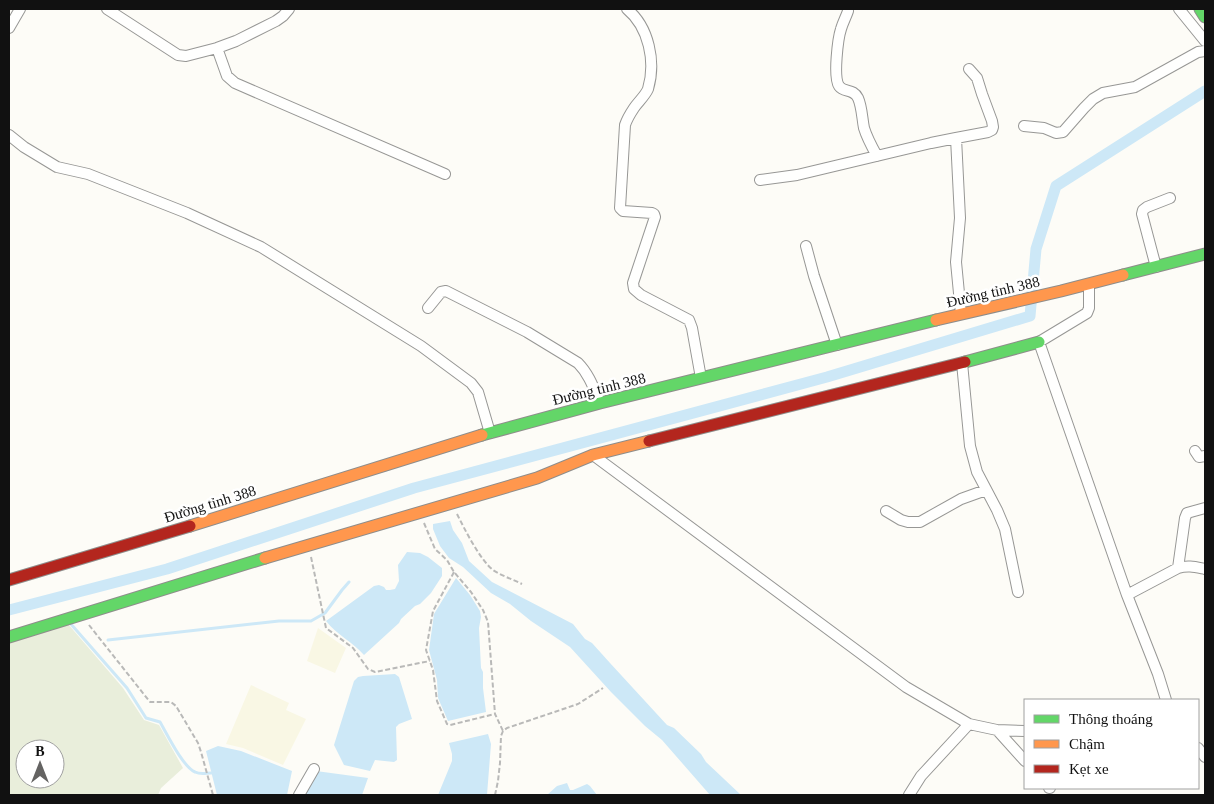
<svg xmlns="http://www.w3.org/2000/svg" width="1214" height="804" viewBox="0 0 1214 804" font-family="'Times New Roman',serif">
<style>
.farmland{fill:#f9f7e4}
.cemetery{fill:#e9eedb;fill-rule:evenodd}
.water{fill:#cde8f7}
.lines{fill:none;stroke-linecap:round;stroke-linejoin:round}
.stream{stroke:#cde8f7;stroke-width:3}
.canal{stroke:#cde8f7;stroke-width:11}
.street-casing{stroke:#979795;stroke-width:12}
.fast-casing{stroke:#8e8d8b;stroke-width:13}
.slow-casing{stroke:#8e8d8b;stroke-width:13}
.jam-casing{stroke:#8e8d8b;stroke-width:13}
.path{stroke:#b9b9b8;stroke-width:2;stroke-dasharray:5 2.5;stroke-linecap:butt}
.street{stroke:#fffffe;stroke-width:10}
.fast{stroke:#63d668;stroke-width:11}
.slow{stroke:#ff974d;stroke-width:11}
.jam{stroke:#b3261e;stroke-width:11}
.labels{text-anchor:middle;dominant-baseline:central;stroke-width:5;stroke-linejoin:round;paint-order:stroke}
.street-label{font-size:15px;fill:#111;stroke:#fff}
</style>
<rect width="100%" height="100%" fill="#fdfcf7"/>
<!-- farmland -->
<path class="farmland" d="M318 628 346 648 335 673 307 661Z
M251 685 289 703 286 710 306 719 283 765 243 748 226 744Z"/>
<!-- cemetery -->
<path class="cemetery" d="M68 624 123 688 144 720 159 725 183 768 161 788 158 795H9V643ZM25 749H55V779H25Z"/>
<!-- water -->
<path class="water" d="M450 521 453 530 462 543 469 561 492 582 573 624 585 639 592 643 610 663 667 725 674 728 701 754 706 762 741 795H710L662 740 645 726 611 692 570 647 531 621 510 604 491 593 463 567 449 558 440 546 433 529V524Z
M407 552 420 553 428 557 442 568V576L431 593 420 604 415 606 401 619 399 623 364 655C353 642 337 635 326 621L374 586 379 585 384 587 386 590H390L395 589 399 581 398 565Z
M456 578 470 595 480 611 481 617 479 628 481 668 483 672V688L486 712 448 721 438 698 437 680 429 650 434 614Z
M395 674 399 677 412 719 399 724 396 727 397 760 394 762 375 760 370 771 344 765 334 745 354 681 358 677 363 676Z
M488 734 491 744 487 795H438L452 761V754L449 743Z
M218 746 241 751 292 771 287 795H217L206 751Z
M316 771 368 778 362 795H303Z
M567 783 570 790H573L587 784 590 786 597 795H547L557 786Z"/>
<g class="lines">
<!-- stream -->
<path class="stream" d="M70 623 127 688 146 718 160 722C167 734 183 767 195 772 201 775 206 773 211 773
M108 640 279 621H311L325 613 342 590 349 582"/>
<!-- canal -->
<path class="canal" d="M9 610 167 569 414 488 827 377 1030 316 1036 249 1056 186 1205 91"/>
<!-- street casing -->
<g class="street-casing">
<path id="street" d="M107 9 178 55 186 56 217 48 236 41 276 21 283 16 289 9
M627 9C649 27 656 62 648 89 645 96 638 102 634 108 630 114 627 119 625 125L620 208 623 211 652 213 654 214 655 217 633 283 634 289 641 295 689 320 692 328 701 378
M1179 9 1205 41
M848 11C846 17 843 22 841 29 838 38 833 77 839 86 844 93 853 88 858 98 862 107 862 118 864 128 867 138 872 147 877 156
M9 28 20 9
M217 48 227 76 235 83 445 174
M1024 126 1044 128 1056 133 1063 132 1084 108 1093 99 1103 93 1135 87 1198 52 1205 51
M9 135 24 147 57 167 88 174 187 213 261 247 421 346 471 383 478 392 490 433
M760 180 797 175 931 143 956 138
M806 246 814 276 837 345
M1156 267 1142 214 1143 210 1147 207 1170 198
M1089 284V308L1087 313 1039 342 1127 595 1158 674 1166 700
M428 308 441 292 446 291 527 332 578 363C589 374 594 389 600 403
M961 314 956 262 960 218 956 138 988 132 992 130 993 127 992 121 982 94 977 78 969 69
M962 363 970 446 977 472 997 510 1005 529 1018 592
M1195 451 1199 457 1205 456
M593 455 906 687 969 724
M886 511 901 520 908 522H920L961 499 986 490
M1178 568C1188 565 1195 567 1205 569
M1127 595 1178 568 1185 518 1187 513 1205 508
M997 730 1025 761
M1198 748 1205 757
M1049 788H1050
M299 795 314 769
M909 795 921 776 969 724 997 730 1025 731"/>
</g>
<!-- fast casing -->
<g class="fast-casing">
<path id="fast" d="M1200 9 1205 17
M1123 275 1205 254
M965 362 1039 342
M482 435 600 403 936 320
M9 637 265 558"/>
</g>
<!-- slow casing -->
<g class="slow-casing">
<path id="slow" d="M936 320 1061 291 1123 275
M190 526 482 435
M265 558 537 478 593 455 649 441"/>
</g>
<!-- jam casing -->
<g class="jam-casing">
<path id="jam" d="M649 441 965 362
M9 580 190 526"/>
</g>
<!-- path -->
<path class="path" d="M457 514C464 528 480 560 493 570 502 576 512 579 522 584
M424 523 435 549 447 560 454 572 471 592 483 610 488 622 495 714 503 731
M311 557 326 628 353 648 368 669 375 672 430 661
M454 572 433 611 426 650 433 670 437 701 447 724 450 725 495 714
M89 625 150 702H171L176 706 198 743 201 752 213 795
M495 795 498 781 500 763 501 736 503 731 507 728 578 704 603 688"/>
<!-- street -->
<use href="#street" class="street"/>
<!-- fast -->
<use href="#fast" class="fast"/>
<!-- slow -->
<use href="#slow" class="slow"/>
<!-- jam -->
<use href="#jam" class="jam"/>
</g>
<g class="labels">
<!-- street labels -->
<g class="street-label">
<text transform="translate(993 292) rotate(-13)">Đường tỉnh 388</text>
<text transform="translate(599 389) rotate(-14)">Đường tỉnh 388</text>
<text transform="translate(210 504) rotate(-17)">Đường tỉnh 388</text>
</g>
</g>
<!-- border -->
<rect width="1214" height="804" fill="none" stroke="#111111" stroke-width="20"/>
<!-- legend -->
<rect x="1024" y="699" width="175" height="90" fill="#ffffff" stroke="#a0a0a0"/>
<rect x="1034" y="715" width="25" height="8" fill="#63d668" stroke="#a0a0a0"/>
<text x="1069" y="724" font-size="15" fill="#111111">Thông thoáng</text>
<rect x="1034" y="740" width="25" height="8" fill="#ff974d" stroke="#a0a0a0"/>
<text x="1069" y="749" font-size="15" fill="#111111">Chậm</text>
<rect x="1034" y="765" width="25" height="8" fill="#b3261e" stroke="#a0a0a0"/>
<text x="1069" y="774" font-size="15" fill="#111111">Kẹt xe</text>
<!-- north arrow -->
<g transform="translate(40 764)"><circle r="24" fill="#ffffff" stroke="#a0a0a0"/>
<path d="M0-4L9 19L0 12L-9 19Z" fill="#646362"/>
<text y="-8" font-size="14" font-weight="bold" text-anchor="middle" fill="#111111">B</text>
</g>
</svg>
